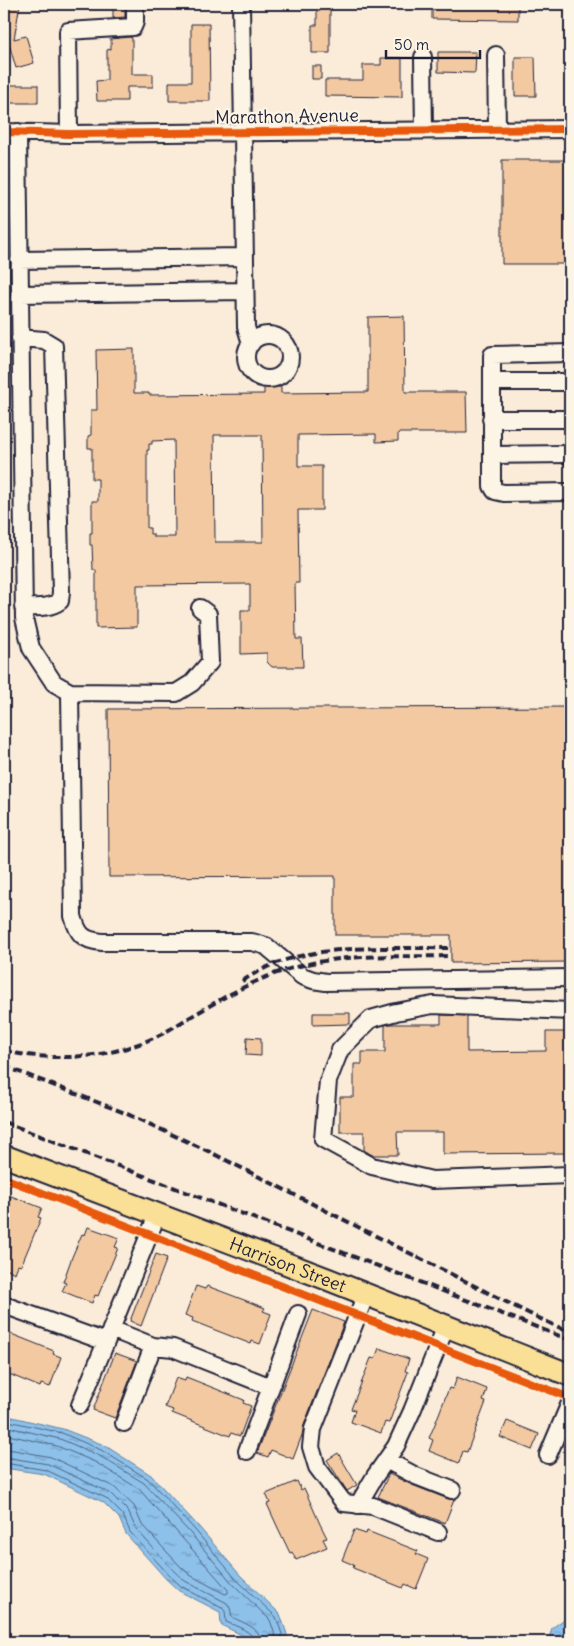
<svg xmlns="http://www.w3.org/2000/svg" width="574" height="1646" viewBox="0 0 574 1646" font-family="Delius,sans-serif">
<style>
.water{fill:url(#water-ripples);stroke:#6281a4}
.lines{fill:none;stroke-linecap:round;stroke-linejoin:round}
.shore{stroke:#4d6281;stroke-width:1}
.building{fill:#f3c9a2;stroke:#22223b;fill-rule:evenodd}
.minor-casing{stroke:#22223b;stroke-width:20}
.major-casing{stroke:#22223b;stroke-width:25}
.minor{stroke:#fcf5e5;stroke-width:16}
.major{stroke:#fadf96;stroke-width:21}
.rail{stroke:#22223b;stroke-width:4;stroke-dasharray:8 4;stroke-linecap:butt}
.cycleway-casing{stroke:#fcf5e5;stroke-width:11}
.cycleway{stroke:#e8590c;stroke-width:8}
.labels{text-anchor:middle;dominant-baseline:central;stroke-width:4.5;stroke-linejoin:round;paint-order:stroke}
.street-label{font-size:18px;fill:#22223b;stroke:#fcf5e5}
</style>
<defs>
<pattern id="water-ripples" width="26" height="14" patternUnits="userSpaceOnUse" patternTransform="scale(1.25)"><rect width="26" height="14" fill="#8dc1ea"/><path d="M2 4q2-2 4 0t4 0M15 11q2-2 4 0t4 0" fill="none" stroke="#739cbf"/></pattern>
</defs>
<rect width="100%" height="100%" fill="#faecd8"/>
<filter id="ink" filterUnits="userSpaceOnUse"><feTurbulence type="fractalNoise" baseFrequency=".02" numOctaves="2"/><feDisplacementMap in="SourceGraphic" scale="10" xChannelSelector="R" yChannelSelector="G"/><feConvolveMatrix kernelMatrix="1 2 1 2 8 2 1 2 1" color-interpolation-filters="sRGB"/></filter>
<g filter="url(#ink)">
<!-- water -->
<path class="water" d="M4 1415 63 1429 104 1445 151 1475 199 1527 240 1575 280 1614 287 1634 285 1642H253L246 1637 221 1625 220 1612 179 1591 166 1579 126 1534 119 1518 103 1502 44 1474 4 1468Z
M570 1615V1642H548L552 1628Z"/>
<g class="lines">
<!-- shore -->
<path class="shore" d="M4 1420 62 1433 101 1450 148 1479 195 1530 236 1579 276 1617 282 1634 281 1642
M4 1426 60 1439 98 1455 144 1483 191 1534 232 1583 270 1620 275 1635V1642
M4 1434 57 1446 95 1462 139 1489 228 1590V1593L225 1594 190 1575 180 1566 142 1525 134 1506 114 1487 51 1457 14 1450 4 1449
M4 1457 48 1464 110 1493 128 1511 136 1529 174 1571 185 1581 227 1603 230 1608 232 1617C243 1623 260 1627 262 1642
M4 1463 46 1470 106 1498 123 1515 130 1532 170 1576 182 1587 222 1608 225 1611 226 1622C236 1626 253 1631 255 1642"/>
</g>
<!-- building -->
<path class="building" d="M4 4H20L14 39 26 36 34 63 16 68 4 27Z
M113 4H125V17L113 18Z
M317 4H330V53H312V25H317Z
M432 4H518V20L432 19Z
M191 24H209L210 101H169V82H191Z
M129 37 132 38V74H153V87H127V101H97L96 81 107 80V50L111 49V39Z
M438 52H476L475 73 438 72Z
M515 57H535L536 96H515Z
M381 58H402V97L325 96V80H363V65H381Z
M312 66H321V79H312Z
M6 85H38V103H6Z
M502 160H570V264H502Z
M404 316 405 392H466L467 433H398V441L376 442V434L298 435V466H322V510H298L299 583H295L296 639H302L303 667H272L267 662V653L241 654V610H250V584L137 585V627L96 628V570H93L92 545H90V533H92V501H98V479H92V448H88V436L91 435V410H97L96 350 134 349V393H149V395L264 394V387H281V393L368 392V317ZM214 435H262L263 542H215ZM174 440 175 537H153V534H150V528H147V450H149V444H152V441Z
M570 707V962L451 963V935H335V876L109 877 108 709Z
M313 1013H350V1024L313 1025Z
M441 1015 467 1016V1052L546 1051V1032H570V1153L443 1154V1132H397L398 1155H372L364 1150V1132H340V1097H354V1064H362V1052H385V1025L390 1024H441Z
M247 1037 261 1038V1056L246 1055Z
M11 1196 42 1208 38 1217 41 1218 21 1266 18 1265 15 1273 4 1268V1203L8 1204Z
M88 1227 119 1238 115 1247 118 1248 98 1296 95 1295 92 1303 62 1291 66 1283 63 1282 72 1257 82 1234 85 1235Z
M156 1254 167 1258 141 1326 130 1321Z
M196 1286 205 1289 207 1286 231 1295 265 1308 263 1311 271 1314 260 1344 252 1341 251 1344 192 1321 193 1318 185 1315Z
M313 1310 344 1322 304 1425 302 1435 293 1459 271 1450 268 1457 257 1453Z
M4 1331 54 1351 53 1354 61 1357 50 1387 41 1384 40 1387 4 1372Z
M379 1348 409 1359 405 1371 408 1372 389 1423 385 1422 381 1433 351 1422 355 1410 351 1409 357 1394 371 1358 375 1359Z
M115 1353 137 1361 115 1418 93 1410Z
M186 1377 244 1400 243 1403 251 1406 240 1436 231 1433 230 1436 172 1413 173 1410 165 1407 176 1378 185 1381Z
M457 1377 487 1389 483 1401 486 1402 467 1452 463 1451 459 1463 429 1451 433 1440 429 1438 435 1424 449 1388 453 1389Z
M507 1421 539 1434 532 1450 500 1437Z
M338 1453 357 1485 347 1491 327 1460Z
M389 1474 412 1485 448 1499 454 1500 445 1523 378 1497Z
M297 1481 301 1490 304 1488 320 1524 327 1538 323 1539 327 1547 296 1560 292 1552 290 1553 278 1528 267 1504 270 1503 266 1494Z
M354 1530 366 1534 367 1531 418 1551 416 1554 428 1559 416 1589 405 1584 403 1588 353 1568 354 1565 342 1560Z"/>
<g class="lines">
<!-- minor casing -->
<g class="minor-casing">
<path id="minor" d="M241 4 246 327 251 344
M496 55 497 129
M423 57 424 130
M4 132 69 134 570 129
M18 132 24 618 31 648 54 683 70 692 176 693 192 683 210 662 208 614 200 608
M69 134 68 31 133 27 135 22V4
M19 260 245 257
M19 294 245 291
M246 357a22 22 0 1 1 44 0a22 22 0 1 1-44 0Z
M20 338 44 340 54 346 61 592 60 601C49 609 36 607 23 607
M570 353 492 355V486L495 491 504 493 570 492
M492 382H570
M491 419H570
M492 455 570 454
M70 692 73 916C78 934 82 940 102 942H252L266 946 302 976 313 980 326 982 570 978
M570 1011 433 1005 396 1012 371 1019 340 1050 328 1081 323 1139 372 1166 432 1180 570 1175
M366 1294 313 1429 311 1447 317 1467 344 1503 373 1506 438 1532
M4 1305 106 1342 157 1215
M111 1329 153 1346 173 1348 271 1387 298 1314
M80 1405 106 1342
M124 1423 153 1346
M247 1451 271 1387
M548 1455 570 1403
M386 1460 416 1476 452 1490
M358 1505 375 1476 396 1446 412 1411 446 1326"/>
</g>
<!-- major casing -->
<g class="major-casing">
<g id="major">
<path id="s1" d="M4 1156 327 1279 570 1375"/>
</g>
</g>
<!-- minor -->
<use href="#minor" class="minor"/>
<!-- major -->
<use href="#major" class="major"/>
<!-- rail -->
<path class="rail" d="M242 981C252 975 262 969 272 965 323 943 396 949 451 948
M4 1051C56 1062 111 1059 160 1035 173 1028 186 1019 199 1012 229 994 262 976 296 967 346 953 399 957 451 956
M4 1066 125 1113 210 1152 528 1313 569 1332
M4 1122 570 1340"/>
<!-- cycleway casing -->
<g class="cycleway-casing">
<path id="cycleway" d="M4 132 69 134 570 129
M4 1178 570 1398"/>
</g>
<!-- cycleway -->
<use href="#cycleway" class="cycleway"/>
</g>
</g>
<g class="labels">
<!-- street labels -->
<g class="street-label">
<text transform="translate(287 116) rotate(-1)">Marathon Avenue</text>
<text stroke="none"><textPath href="#s1" startOffset="304">Harrison Street</textPath></text>
</g>
</g>
<!-- margin -->
<rect width="574" height="1646" fill="none" stroke="#fcf5e5" stroke-width="20"/>
<rect x="10" y="10" width="554" height="1626" fill="none" stroke="#22223b" stroke-width="2" filter="url(#ink)"/>
<!-- scale -->
<path d="M386 50v8h94v-8" fill="none" stroke="#22223b" stroke-width="2.5"/>
<text x="394" y="50" font-size="15" fill="#22223b" stroke="#fcf5e5" stroke-width="4" paint-order="stroke">50 m</text>
</svg>
